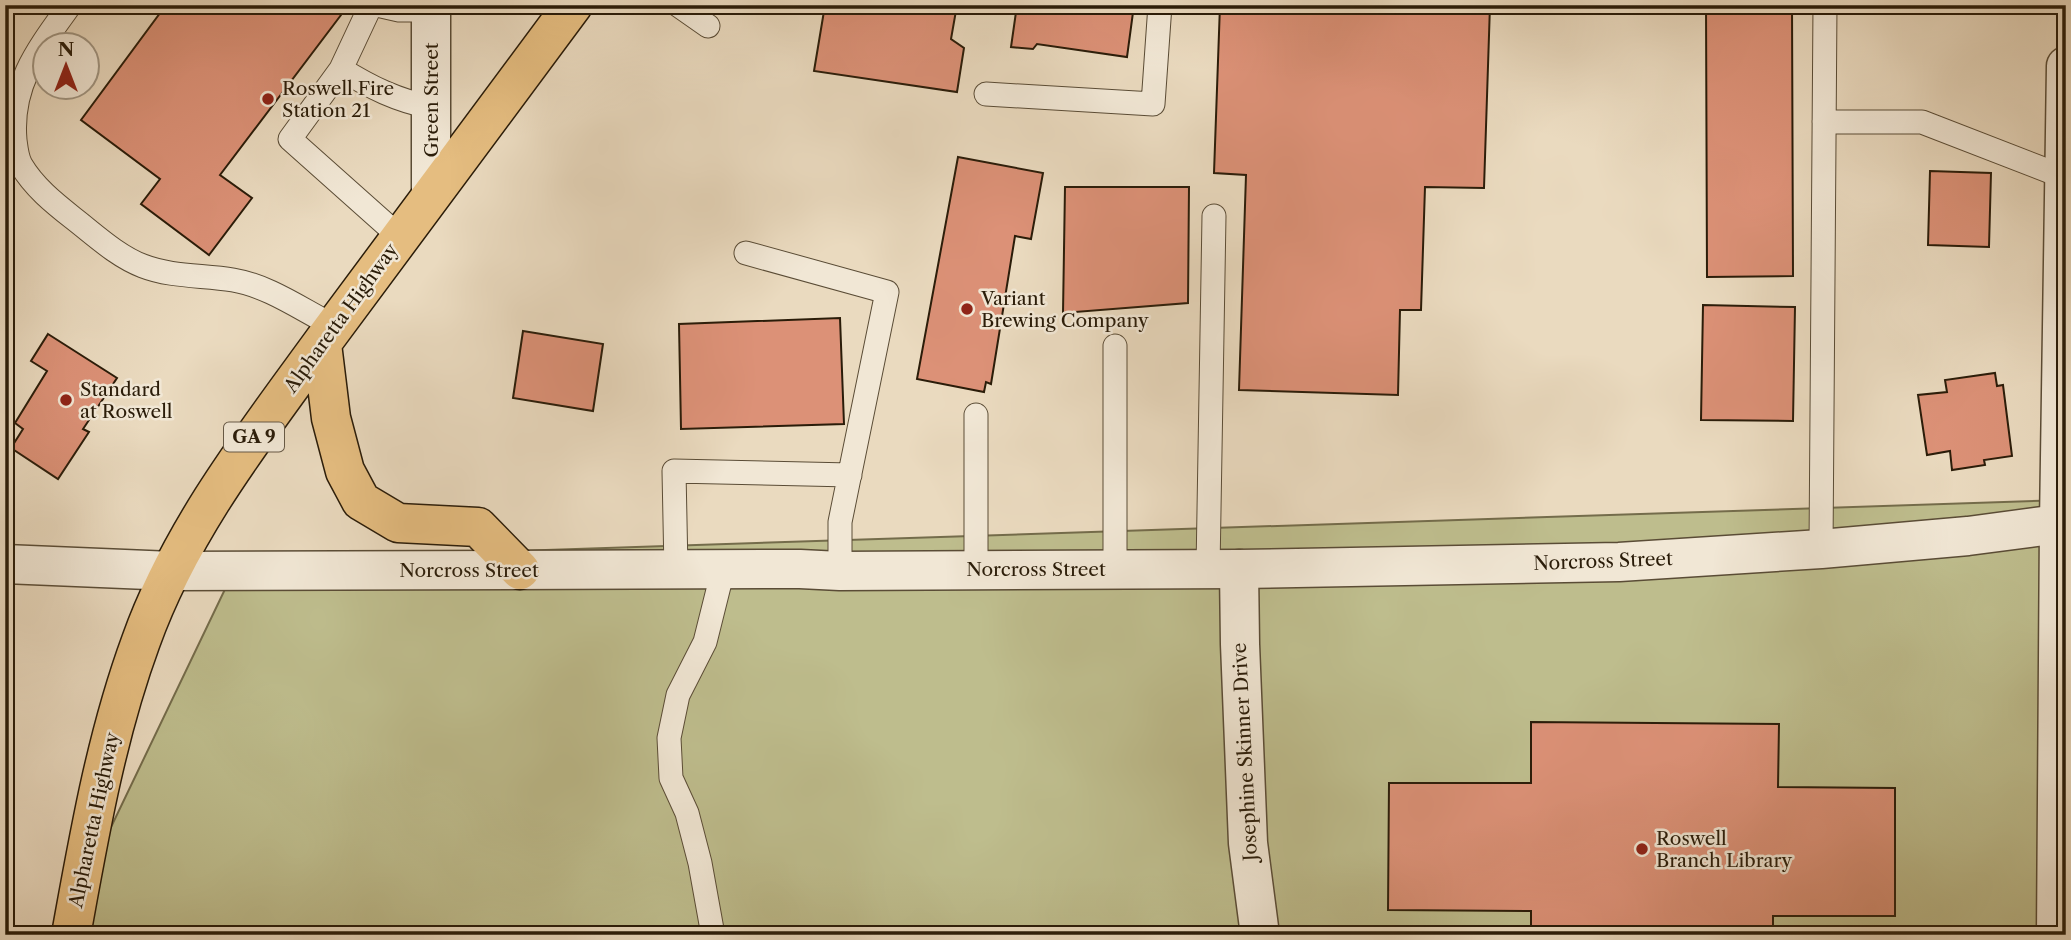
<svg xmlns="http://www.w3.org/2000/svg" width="2071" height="940" viewBox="0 0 2071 940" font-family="'Libre Caslon Text',serif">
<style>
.green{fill:#bebd8d;stroke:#746c4b;stroke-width:2}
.building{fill:#dc9177;stroke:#2a1c09;stroke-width:2}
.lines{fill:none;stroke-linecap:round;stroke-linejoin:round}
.service-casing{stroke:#5a4c36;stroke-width:25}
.minor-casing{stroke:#5a4c36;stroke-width:41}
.tertiary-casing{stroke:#5a4c36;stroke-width:41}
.trunk-casing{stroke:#2a1c09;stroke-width:41}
.service{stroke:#f1e7d5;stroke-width:23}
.minor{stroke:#f1e7d5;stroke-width:38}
.tertiary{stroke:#f1e7d5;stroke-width:38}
.trunk{stroke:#e5bd80;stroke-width:38}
.poi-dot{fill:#8f2418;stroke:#f1e7d5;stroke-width:2.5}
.labels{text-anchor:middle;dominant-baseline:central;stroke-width:5;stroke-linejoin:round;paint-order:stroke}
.shield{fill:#f1e7d5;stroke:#665946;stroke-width:2}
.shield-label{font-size:18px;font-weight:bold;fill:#2a1c09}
.poi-label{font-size:19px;fill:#2a1c09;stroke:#f1e7d5;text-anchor:start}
.street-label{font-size:19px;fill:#2a1c09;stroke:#f1e7d5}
</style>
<rect width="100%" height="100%" fill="#eadabf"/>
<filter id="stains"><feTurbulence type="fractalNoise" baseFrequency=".00286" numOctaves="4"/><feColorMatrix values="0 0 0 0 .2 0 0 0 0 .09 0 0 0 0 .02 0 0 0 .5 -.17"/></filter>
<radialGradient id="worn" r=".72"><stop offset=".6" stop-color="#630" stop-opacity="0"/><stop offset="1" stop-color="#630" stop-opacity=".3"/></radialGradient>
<!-- green -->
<path class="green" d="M2066 500V935H89L101 848 239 560Z"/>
<!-- building -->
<path class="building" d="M166 5H328L341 15 220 175 252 198 209 255 141 204 160 179 81 120Z
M825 5H957L951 39 964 48 957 92 814 71Z
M1017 5H1134L1127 57 1037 44 1033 49 1011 47Z
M1220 5H1490L1484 188 1425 187 1421 310H1400L1398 395 1239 390 1246 175 1214 173Z
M1706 5H1792L1793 276 1707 277Z
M958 157 1043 173 1031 239 1015 236 991 384 986 382 984 392 917 379Z
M1930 171 1991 173 1989 247 1928 245Z
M1065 187H1189L1188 303 1063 313Z
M1703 305 1795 307 1793 421 1701 420Z
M840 318 844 424 681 429 679 324Z
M523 331 603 344 593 411 513 398Z
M48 334 117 378 83 429 89 432 58 479 11 448 23 429 15 423 47 371 31 361Z
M1995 373 1997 386 2003 385 2012 456 1984 460 1985 465 1952 470 1950 451 1927 455 1918 395 1947 392 1945 380Z
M1531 722 1779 724 1778 787 1895 788V916H1773V935H1531V911L1388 910 1389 783H1531Z"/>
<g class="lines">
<!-- service casing -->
<g class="service-casing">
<path id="service" d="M70 5C39 48 10 84 15 140 16 148 17 158 21 165 34 187 54 203 73 218 95 235 117 256 143 266 171 277 204 275 233 280 269 286 302 310 334 326
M377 5 399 10H431
M678 5 708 26
M341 69 371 5
M986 94 1153 104 1160 5
M1824 122H1922L2064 177
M400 237 290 139 341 69C370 87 398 101 431 107
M746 253 887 292 840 522V571
M976 415V569
M1821 549 1825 5
M1115 569V346
M1208 569 1214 216
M676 570 674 471 850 475
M713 935 700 863 687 813 671 778 669 738 678 695 705 642 723 570"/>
</g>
<!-- minor casing -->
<g class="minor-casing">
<path id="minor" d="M431 194V5
M1239 569 1240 644 1248 843 1260 935
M2056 935 2059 524 2066 66"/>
</g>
<!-- tertiary casing -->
<g class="tertiary-casing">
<path id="tertiary" d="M5 564 172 571 800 569 840 571 1239 569 1619 562 1821 549 1968 536 2066 523"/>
</g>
<!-- trunk casing -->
<g class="trunk-casing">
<path id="trunk" d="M322 344 331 418 345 471 361 501 398 523 478 527 520 570
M71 935C89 836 106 736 141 641 181 529 256 434 325 339 407 227 490 116 573 5"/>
</g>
<!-- service -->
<use href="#service" class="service"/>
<!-- minor -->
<use href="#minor" class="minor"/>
<!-- tertiary -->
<use href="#tertiary" class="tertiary"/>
<!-- trunk -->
<use href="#trunk" class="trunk"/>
</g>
<!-- markers -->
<g class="poi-dot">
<circle cx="268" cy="99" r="7"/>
<circle cx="967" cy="309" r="7"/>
<circle cx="66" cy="400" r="7"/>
<circle cx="1642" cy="849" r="7"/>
</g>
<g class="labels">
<!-- shield labels -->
<rect class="shield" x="224" y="422.5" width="60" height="29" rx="5"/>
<g class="shield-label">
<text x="254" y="437">GA 9</text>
</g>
<!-- poi labels -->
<g class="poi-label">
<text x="282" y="88">Roswell Fire<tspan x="282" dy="22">Station 21</tspan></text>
<text x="981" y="298">Variant<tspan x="981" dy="22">Brewing Company</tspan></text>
<text x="80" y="389">Standard<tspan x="80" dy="22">at Roswell</tspan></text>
<text x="1656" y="838">Roswell<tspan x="1656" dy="22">Branch Library</tspan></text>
</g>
<!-- street labels -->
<g class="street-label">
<text transform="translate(431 100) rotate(-90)">Green Street</text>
<text transform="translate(341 318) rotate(-54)">Alpharetta Highway</text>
<text transform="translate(1603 561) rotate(-2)">Norcross Street</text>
<text x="1036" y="569">Norcross Street</text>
<text x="469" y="570">Norcross Street</text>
<text transform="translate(1245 752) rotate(-93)">Josephine Skinner Drive</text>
<text transform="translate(94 820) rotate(-78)">Alpharetta Highway</text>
</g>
</g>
<!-- margin -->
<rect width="2071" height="940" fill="none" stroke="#eadabf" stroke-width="28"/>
<rect x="7" y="7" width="2057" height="926" fill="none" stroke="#2a1c09" stroke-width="3.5"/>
<rect x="14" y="14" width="2043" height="912" fill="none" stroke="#2a1c09" stroke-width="2"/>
<!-- north arrow -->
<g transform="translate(66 66)"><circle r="33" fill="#f1e7d5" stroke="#a19683" stroke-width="2"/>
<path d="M0-5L12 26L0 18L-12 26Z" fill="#8f2418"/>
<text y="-10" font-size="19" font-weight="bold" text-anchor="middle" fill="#2a1c09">N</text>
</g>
<rect width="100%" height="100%" filter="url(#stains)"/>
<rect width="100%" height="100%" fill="url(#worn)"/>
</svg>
